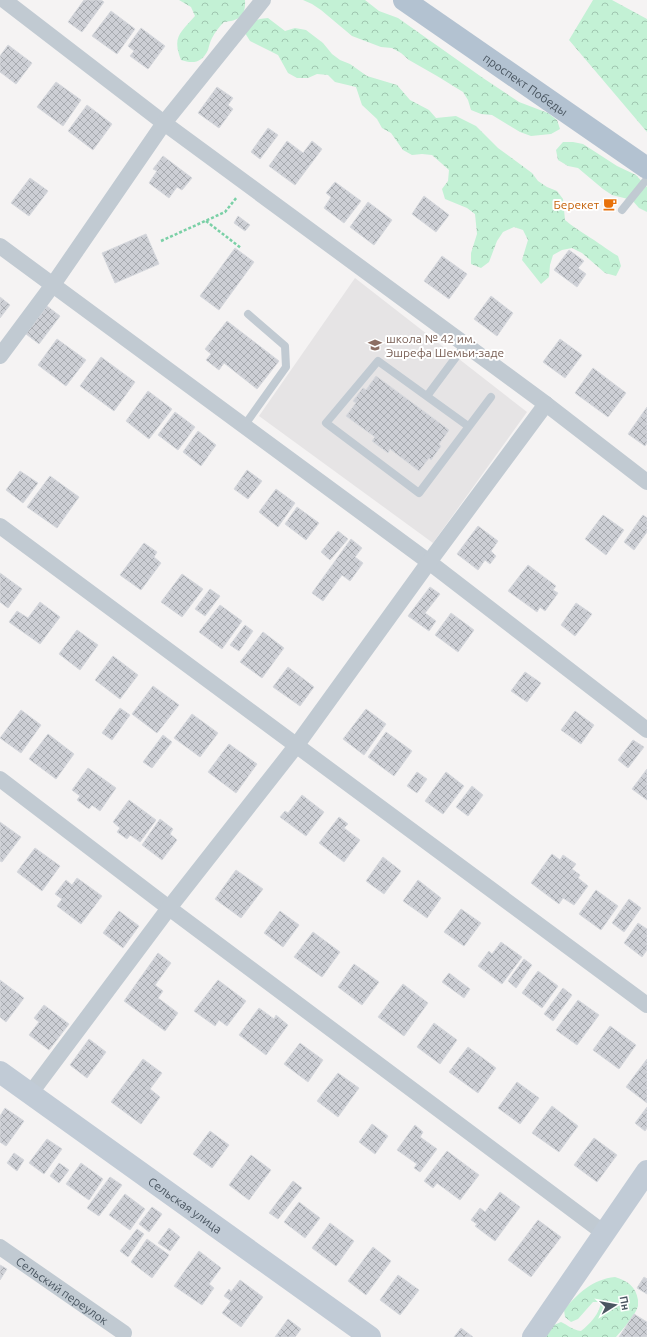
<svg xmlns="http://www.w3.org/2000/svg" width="647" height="1337" viewBox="0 0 647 1337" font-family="Ubuntu,sans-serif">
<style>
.education{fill:#e6e4e5}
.forest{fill:url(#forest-crowns)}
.building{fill:url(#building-cross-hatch);stroke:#d7d9de}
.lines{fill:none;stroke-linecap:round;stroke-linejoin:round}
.path{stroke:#7ad0a6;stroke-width:2.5;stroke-dasharray:3 2;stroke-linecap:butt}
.lane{stroke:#c1cad2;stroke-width:8}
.street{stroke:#c1cad2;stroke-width:16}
.secondary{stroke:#c1cbd6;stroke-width:22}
.primary{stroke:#b3c2d1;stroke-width:22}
.labels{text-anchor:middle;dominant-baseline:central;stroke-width:4;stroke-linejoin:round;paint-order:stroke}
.street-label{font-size:12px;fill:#4a5661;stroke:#fff}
.food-label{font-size:12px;fill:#c56008;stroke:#fff;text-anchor:end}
.education-label{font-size:12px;fill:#785e54;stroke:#fff;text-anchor:start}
</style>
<defs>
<pattern id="forest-crowns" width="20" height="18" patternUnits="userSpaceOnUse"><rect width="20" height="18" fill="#c3f1d5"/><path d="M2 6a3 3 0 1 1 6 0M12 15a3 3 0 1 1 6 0" fill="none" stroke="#a0c6b0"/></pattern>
<pattern id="building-cross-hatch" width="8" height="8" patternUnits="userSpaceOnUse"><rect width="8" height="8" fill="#cdcfd5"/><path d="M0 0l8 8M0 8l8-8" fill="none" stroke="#a8abb0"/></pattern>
</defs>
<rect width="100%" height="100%" fill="#f5f3f3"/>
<!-- education -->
<path class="education" d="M355 278 527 412 433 543 259 416Z"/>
<!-- forest -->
<path class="forest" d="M179 0H245C246 16 239 21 224 22 219 27 215 32 212 38 210 42 209 46 208 50 202 63 193 64 181 60 172 37 180 33 195 16L191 7Z
M303 0H365L379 11 398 18 483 78 519 102 548 113 557 120 560 129 551 134 531 136 520 132 492 115 481 114 471 110 468 100 463 92 437 76 409 60 401 53 392 48 381 47 352 36 321 10 312 4Z
M593 0H612L647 19V132L569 40Z
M268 18 285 31 295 28 306 30 323 43 332 54 340 60 350 64 367 76 397 85 410 100 429 110 436 118 456 116 476 126 498 148 532 173 538 181 547 187 557 191 563 199 565 220C572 226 579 230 586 235 598 242 606 249 618 256L621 266 616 276 605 273 582 253 572 248 562 250 553 255 550 265 549 277 541 284 522 260 528 240 523 230 514 227 503 232 497 241 489 262 481 268 471 264V253L477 234 475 214 467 208 445 199 442 189 448 181 449 170 432 155 422 154 412 155 403 150 391 133 382 128 377 119 362 105 356 87 335 82 328 75 317 74 308 78H297L288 73 278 55 250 41 245 33C251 21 255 19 268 18Z
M563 142H573L583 144 617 166 636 175 647 187V212L639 208 632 200 612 195 603 189 578 168 568 166 558 160 556 150Z
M615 1277C627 1281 636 1286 638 1300 638 1301 638 1305 638 1306 635 1316 623 1329 616 1337H545L554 1325 561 1322C568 1325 572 1330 581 1331 590 1324 600 1313 601 1302H593L578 1319 571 1322 565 1317 564 1310C577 1294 593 1279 615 1277Z"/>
<!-- building -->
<path class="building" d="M84 0H101L104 2 82 32 68 22Z
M111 11 135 29 117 54 92 36Z
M141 28 165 46 148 69 130 56 134 51 128 46Z
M8 45 32 63 16 84 0 72V56Z
M56 82 81 100 63 126 37 107Z
M217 87 233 98 228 105 233 109 219 128 198 113Z
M87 105 112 124 93 150 68 131Z
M268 128 278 135 260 159 251 152Z
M287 141 303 153 312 141 322 149 295 185 269 166Z
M163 156 192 178 182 190 177 187 169 198 149 183 157 171 153 169Z
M30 178 48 191 29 216 11 203Z
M335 182 361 201 344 223 324 208 331 197 326 193Z
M424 196 449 215 436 232 412 214Z
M368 202 392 220 374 245 350 227Z
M238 216 250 225 245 231 234 223Z
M146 234 159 264 115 283 102 253Z
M235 248 254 262 219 310 200 296Z
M569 250 584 261 578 268 586 274 577 287 554 270Z
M442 256 467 274 449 299 424 281Z
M491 296 513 313 497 336 474 319Z
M0 297 10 305 0 318Z
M47 306 60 316 39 344 26 334Z
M227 321 279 361 257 389 224 363 219 370 206 360 211 354 205 349Z
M57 339 86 360 66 386 38 365Z
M560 339 582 355 565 378 543 362Z
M101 357 135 382 114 411 80 386Z
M593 368 626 393 608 417 575 393Z
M376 376 449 430 439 444 441 446 431 460 429 458 419 471 390 449 388 453 372 441 375 437 346 416 356 403 353 401 363 388 366 390Z
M148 391 172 409 149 439 126 421Z
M647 407V443L645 446 628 434Z
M175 412 195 427 178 450 158 435Z
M198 431 216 445 201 466 183 452Z
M247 470 262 481 248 499 234 489Z
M20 471 38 483 23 503 6 490Z
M50 476 79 497 57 528 27 507Z
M276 489 295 503 278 527 259 512Z
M297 507 319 523 306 540 285 524Z
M603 515 624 530 606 555 585 539Z
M643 515 647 518V532L634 550 624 542Z
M478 526 498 541 491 551 496 556 490 564 485 560 478 570 457 554Z
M338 531 348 539 330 560 321 552Z
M351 539 362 548 355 557 363 563 350 581 342 575 323 601 312 593Z
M144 543 157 552 154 557 161 563 141 590 120 575Z
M528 565 556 586 553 590 558 593 545 611 540 607 537 612 508 591Z
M0 573 22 589 8 608 0 602Z
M182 574 203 589 182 617 161 602Z
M430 587 440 594 425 613 436 621 429 631 408 616Z
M210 589 220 596 205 616 195 609Z
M40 602 60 617 40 644 9 622 17 611 28 618Z
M576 603 592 614 575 636 561 625Z
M220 605 242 621 222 649 199 632Z
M451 613 474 630 458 652 435 635Z
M245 625 253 631 239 651 230 645Z
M77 630 98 645 80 670 59 654Z
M263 632 284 648 262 678 240 662Z
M113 656 138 675 120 699 95 680Z
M288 667 314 687 300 706 273 687Z
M525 672 541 683 527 702 511 691Z
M153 686 179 705 157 733 132 714Z
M120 708 130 715 112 740 102 733Z
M366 709 386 724 364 755 343 739Z
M21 710 41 725 21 753 0 738Z
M575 711 594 725 581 744 561 730Z
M192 714 218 733 200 757 174 738Z
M386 732 412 751 394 776 368 757Z
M48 734 74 754 56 779 29 759Z
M163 735 172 742 152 768 143 762Z
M633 740 644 747 628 768 618 760Z
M229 744 257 764 236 793 208 772Z
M88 768 116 788 100 811 92 805 89 809 77 800 80 796 72 790Z
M647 769V800L632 789Z
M417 772 427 779 417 793 407 786Z
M446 772 464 786 443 814 425 801Z
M472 786 483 795 468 816 456 807Z
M302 795 324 812 306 836 280 817 285 811 288 813Z
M129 800 156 820 140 842 130 835 127 839 117 832 120 828 113 822Z
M339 817 348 824 344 828 360 840 344 862 319 843Z
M160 819 173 829 170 834 177 840 162 860 142 845Z
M0 822 21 837 2 862 0 861Z
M35 848 60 866 42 891 17 872Z
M552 854 560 860 563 855 576 864 572 869 580 875 578 878 588 886 574 905 563 898 559 904 531 883Z
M383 857 401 871 384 894 366 881Z
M236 870 263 889 241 918 215 899Z
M77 878 102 896 81 924 57 906 62 899 55 894 66 880 72 885Z
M418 880 441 898 427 918 403 901Z
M596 890 618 906 601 930 579 914Z
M629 899 641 908 624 932 612 923Z
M461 909 481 923 464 946 444 932Z
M119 911 139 926 123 948 103 933Z
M280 911 299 925 283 947 264 933Z
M638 923 647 929V950L642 957 624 943Z
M313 932 340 952 322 977 294 957Z
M501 942 522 957 502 984 478 966 489 951 492 954Z
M158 953 171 963 155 985 163 991 158 998 178 1013 165 1031 124 1001Z
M524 959 532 965 516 988 508 981Z
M354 964 379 982 362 1005 338 987Z
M538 971 558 986 542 1008 522 993Z
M449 973 470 989 464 998 442 982Z
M0 980 24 998 6 1022 0 1017Z
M218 980 246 1001 227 1026 219 1020 215 1026 194 1011Z
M403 984 428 1003 404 1036 378 1017Z
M563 988 572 995 553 1021 544 1014Z
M578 1000 599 1015 577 1045 556 1030Z
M44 1005 69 1024 49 1050 29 1035 39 1022 34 1018Z
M259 1008 274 1019 276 1015 288 1025 266 1055 239 1035Z
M434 1023 457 1040 440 1064 417 1047Z
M610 1026 636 1045 619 1069 593 1050Z
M89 1039 106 1052 87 1078 70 1065Z
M300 1043 323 1060 308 1082 284 1064Z
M468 1047 496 1068 478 1093 449 1072Z
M143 1059 162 1073 150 1089 160 1097 141 1124 111 1102Z
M647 1059V1103L626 1087Z
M338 1073 359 1088 338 1117 317 1101Z
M517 1082 539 1098 520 1124 498 1108Z
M552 1106 578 1126 559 1152 532 1133Z
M647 1107V1128L645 1131 635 1123Z
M5 1108 24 1121 6 1146 0 1142V1116Z
M372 1124 388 1136 375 1154 359 1142Z
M415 1125 423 1132 420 1137 437 1149 420 1172 414 1168 417 1164 397 1150Z
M210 1131 229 1145 212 1168 193 1154Z
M594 1138 617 1155 597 1182 574 1165Z
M47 1139 62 1149 44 1174 29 1163Z
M447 1151 479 1175 460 1200 437 1183 433 1188 424 1181Z
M14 1153 24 1160 17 1171 7 1163Z
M251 1155 271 1170 249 1200 229 1185Z
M59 1163 69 1170 59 1183 50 1176Z
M81 1163 103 1179 89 1200 66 1184Z
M110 1177 122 1185 99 1216 87 1208Z
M293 1181 302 1188 278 1219 269 1213Z
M500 1192 520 1207 495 1241 475 1226 477 1224 471 1220 480 1208 485 1212Z
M125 1194 145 1209 130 1230 109 1215Z
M299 1202 320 1218 305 1238 284 1222Z
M152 1207 162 1214 149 1232 139 1224Z
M538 1220 561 1237 531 1277 508 1260Z
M330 1223 354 1241 336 1266 312 1248Z
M169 1228 180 1237 170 1251 158 1243Z
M137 1229 144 1234 128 1257 120 1251Z
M147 1239 169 1255 152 1278 131 1262Z
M373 1247 391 1261 366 1295 348 1281Z
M199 1251 221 1268 209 1284 214 1288 202 1305 174 1286Z
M0 1265 7 1269 0 1280Z
M398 1275 419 1290 400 1315 380 1300Z
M644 1277 647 1279V1294L637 1288Z
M240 1280 263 1297 241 1327 222 1313 231 1301 224 1296 229 1289 231 1292Z
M634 1314 647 1322V1337H619Z
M288 1319 301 1329 295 1337H275Z
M461 1328 473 1337H454Z"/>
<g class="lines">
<!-- path -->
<path class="path" d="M206 221 241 248
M161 241 225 212 237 197"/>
<!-- lane -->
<path class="lane" d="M622 210 647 179
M427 396 465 345
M244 426 286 367 285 346 248 314
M468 426 378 361 326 423 419 493 491 397"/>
<!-- street -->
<g class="street">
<path d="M4 0 164 123 546 404 647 482"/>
<path d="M0 246 429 562 647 730"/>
<path d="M0 356 52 286 164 123 263 0"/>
<path d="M0 526 647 1005"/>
<path d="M0 779 169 908 604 1233"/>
<path d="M30 1094 169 908 296 746 429 562 546 404"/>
<path id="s1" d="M0 1247 124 1333"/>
</g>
<!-- secondary -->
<g class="secondary">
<path id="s2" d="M0 1072 370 1337"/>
<path d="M533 1337 647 1171"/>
</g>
<!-- primary -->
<path class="primary" id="s3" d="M404 0 647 168"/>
</g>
<!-- icons -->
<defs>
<g id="cafe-bare" transform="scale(1.08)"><path d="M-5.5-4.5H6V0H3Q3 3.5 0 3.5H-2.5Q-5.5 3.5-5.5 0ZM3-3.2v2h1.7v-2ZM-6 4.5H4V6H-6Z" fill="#e8710a" stroke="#fff" stroke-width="2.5" paint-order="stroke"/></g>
<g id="school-bare" transform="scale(1.08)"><path d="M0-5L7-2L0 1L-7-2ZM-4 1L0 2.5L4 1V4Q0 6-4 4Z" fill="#8d6e63" stroke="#fff" stroke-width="2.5" paint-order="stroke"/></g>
</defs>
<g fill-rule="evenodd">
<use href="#cafe-bare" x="610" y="204"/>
<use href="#school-bare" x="375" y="345"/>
</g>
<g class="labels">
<!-- street labels -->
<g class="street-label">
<text stroke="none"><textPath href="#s3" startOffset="148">проспект Победы</textPath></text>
<text stroke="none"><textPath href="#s2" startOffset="228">Сельская улица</textPath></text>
<text stroke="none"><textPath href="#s1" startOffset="76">Сельский переулок</textPath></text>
</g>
<!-- food labels -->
<g class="food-label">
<text x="599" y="204">Берекет</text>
</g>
<!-- education labels -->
<g class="education-label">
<text x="386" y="338">школа № 42 им.<tspan x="386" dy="14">Эшрефа Шемьи-заде</tspan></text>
</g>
</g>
<!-- north arrow -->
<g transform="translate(615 1305) rotate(79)" stroke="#ffffff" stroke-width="3" paint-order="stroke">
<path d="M0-3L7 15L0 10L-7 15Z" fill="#4a5661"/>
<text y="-6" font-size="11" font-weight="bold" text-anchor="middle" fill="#4a5661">Пн</text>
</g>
</svg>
